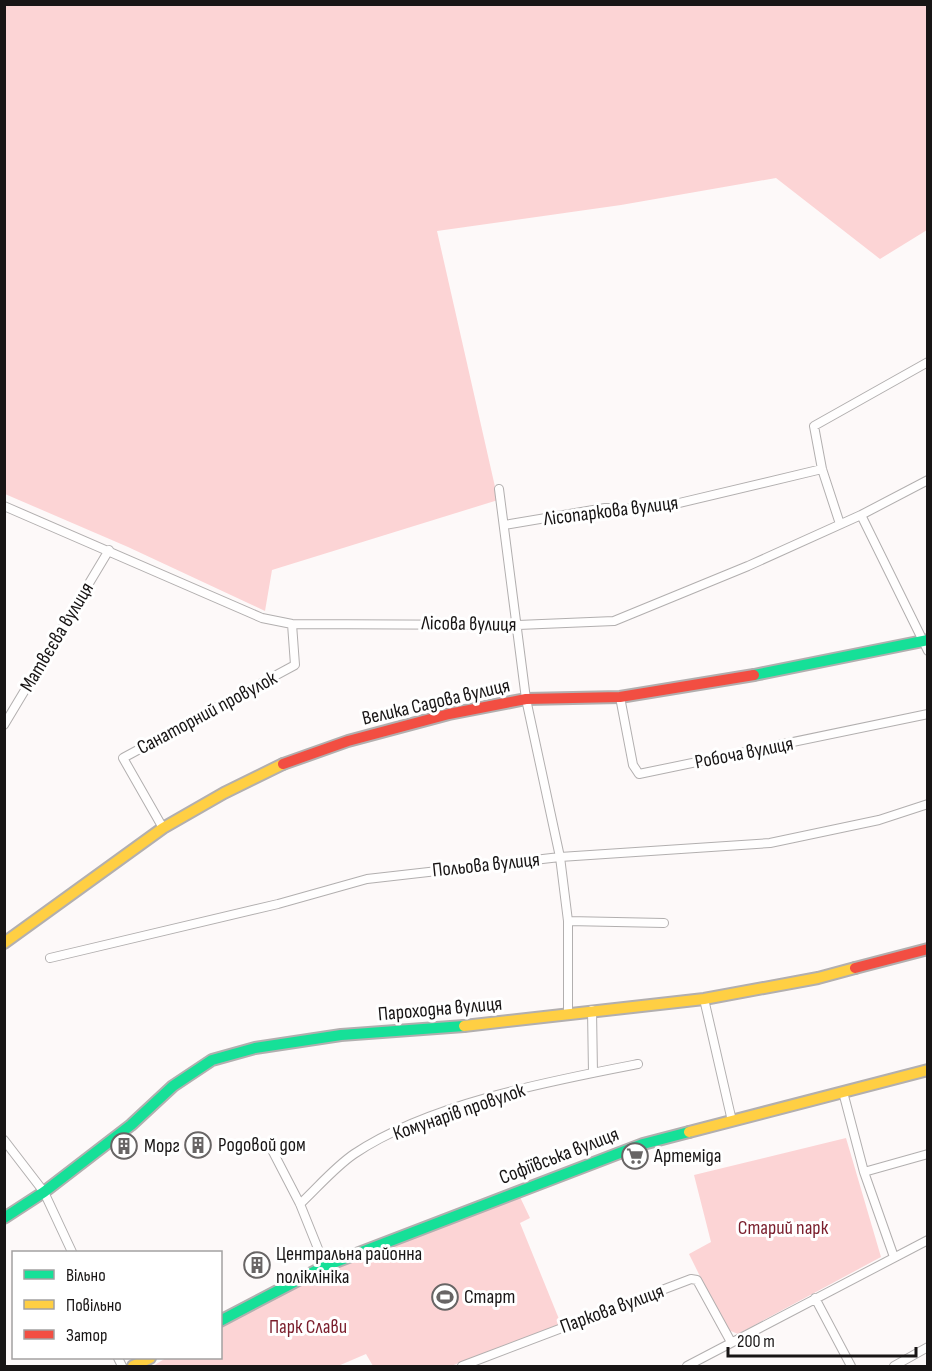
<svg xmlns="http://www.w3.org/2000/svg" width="932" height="1371" viewBox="0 0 932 1371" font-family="'Sofia Sans Condensed',sans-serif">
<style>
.green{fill:#fcd4d5}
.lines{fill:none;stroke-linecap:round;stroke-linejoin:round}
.street-casing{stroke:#b2afaf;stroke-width:10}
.fast-casing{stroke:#b2afaf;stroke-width:14}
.slow-casing{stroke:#b2afaf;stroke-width:14}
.jam-casing{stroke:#b2afaf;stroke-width:14}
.street{stroke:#fffefe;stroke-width:8}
.fast{stroke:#16e098;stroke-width:10}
.slow{stroke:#ffcf43;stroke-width:10}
.jam{stroke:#f24e42;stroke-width:10}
.labels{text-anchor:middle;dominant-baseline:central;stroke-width:6;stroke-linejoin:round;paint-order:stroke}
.street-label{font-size:20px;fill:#181515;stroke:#fff}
.poi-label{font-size:20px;fill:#181515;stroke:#fff;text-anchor:start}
.park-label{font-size:20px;fill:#7a1e2c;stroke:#fff}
</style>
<rect width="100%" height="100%" fill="#fdf9f9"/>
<!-- green -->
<path class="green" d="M5 5H927V230L880 259 776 178 621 205 437 231 498 500 272 570 265 611 128 547 5 494Z
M846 1138 881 1257 738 1334 726 1329 689 1254 711 1242 694 1175Z
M520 1197 530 1218 520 1223 561 1324 451 1366H373L366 1354 338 1366H153L166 1358H220L221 1328 329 1270Z"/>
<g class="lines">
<!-- street casing -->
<g class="street-casing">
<path id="street" d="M499 489 526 699 560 857 568 921V1013
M4 506 262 618 292 624 518 625 614 621 748 566 861 515 928 480
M861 515 928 651
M840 524 822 469 814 426 928 362
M504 525 605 508 654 509 822 469
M620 697 633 765 639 774 928 714
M4 725 109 550
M163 828 123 758 295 665 292 624
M568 921 664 923
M50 958 278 904 367 879 560 857 770 843 879 820 928 804
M704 999 732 1121
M592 1010 593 1073
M843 1092 864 1172 894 1257
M4 1140 44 1192 72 1252
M272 1150 300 1204 325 1266
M864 1172 928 1154
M300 1204C318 1187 335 1167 354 1154 428 1104 550 1081 638 1064
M815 1298 851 1366
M118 1358 122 1366
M462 1366 691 1279 697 1280 731 1342
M687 1366 928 1240
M894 1366 928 1347"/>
</g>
<!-- fast casing -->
<g class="fast-casing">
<path id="fast" d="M754 675 928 640
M4 1218 44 1192 131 1125 173 1086 212 1060 255 1048 341 1035 464 1026
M220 1321 325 1266 643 1144 689 1132"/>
</g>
<!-- slow casing -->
<g class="slow-casing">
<path id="slow" d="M4 943 163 828 224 793 283 764
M464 1026 704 999 818 978 855 968
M689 1132 928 1070
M133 1366 150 1358"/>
</g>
<!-- jam casing -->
<g class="jam-casing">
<path id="jam" d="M283 764 348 741 449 714 526 699 620 697 754 675
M855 968 928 949"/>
</g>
<!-- street -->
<use href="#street" class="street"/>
<!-- fast -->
<use href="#fast" class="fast"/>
<!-- slow -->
<use href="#slow" class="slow"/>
<!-- jam -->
<use href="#jam" class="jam"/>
</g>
<!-- icons -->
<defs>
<g id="building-ring" transform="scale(1.35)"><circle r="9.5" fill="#fff" stroke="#686565" stroke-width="1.5"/><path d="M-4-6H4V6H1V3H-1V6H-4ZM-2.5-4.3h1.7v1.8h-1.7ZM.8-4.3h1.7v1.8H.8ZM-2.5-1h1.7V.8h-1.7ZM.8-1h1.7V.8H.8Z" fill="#686565"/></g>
<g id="supermarket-ring" transform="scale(1.35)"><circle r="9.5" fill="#fff" stroke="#686565" stroke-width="1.5"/><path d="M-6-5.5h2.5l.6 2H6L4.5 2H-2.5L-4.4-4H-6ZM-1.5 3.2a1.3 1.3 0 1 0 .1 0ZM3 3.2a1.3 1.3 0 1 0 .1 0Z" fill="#686565"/></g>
<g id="stadium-ring" transform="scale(1.35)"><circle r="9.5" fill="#fff" stroke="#686565" stroke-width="1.5"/><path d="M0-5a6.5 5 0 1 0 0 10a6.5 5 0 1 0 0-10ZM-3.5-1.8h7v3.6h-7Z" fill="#686565"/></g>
</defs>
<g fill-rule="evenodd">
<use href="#building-ring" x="198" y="1145"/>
<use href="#building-ring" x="124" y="1146"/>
<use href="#supermarket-ring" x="635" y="1156"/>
<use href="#building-ring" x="257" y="1265"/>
<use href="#stadium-ring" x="445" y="1297"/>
</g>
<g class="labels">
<!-- street labels -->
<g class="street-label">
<text transform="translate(611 511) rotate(-7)">Лісопаркова вулиця</text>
<text transform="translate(469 624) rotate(1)">Лісова вулиця</text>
<text transform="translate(57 637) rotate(-59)">Матвєєва вулиця</text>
<text transform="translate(436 702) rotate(-13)">Велика Садова вулиця</text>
<text transform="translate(207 713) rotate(-28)">Санаторний провулок</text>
<text transform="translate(744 753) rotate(-11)">Робоча вулиця</text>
<text transform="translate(486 865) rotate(-6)">Польова вулиця</text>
<text transform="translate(440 1009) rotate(-5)">Пароходна вулиця</text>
<text transform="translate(459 1112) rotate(-19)">Комунарів провулок</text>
<text transform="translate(559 1156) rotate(-21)">Софіївська вулиця</text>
<text transform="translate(612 1309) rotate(-20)">Паркова вулиця</text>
</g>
<!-- poi labels -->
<g class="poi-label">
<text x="218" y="1145">Родовой дом</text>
<text x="144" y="1146">Морг</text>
<text x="654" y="1156">Артеміда</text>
<text x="276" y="1254">Центральна районна<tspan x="276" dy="23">поліклініка</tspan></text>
<text x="464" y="1297">Старт</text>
</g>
<!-- park labels -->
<g class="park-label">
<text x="783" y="1228">Старий парк</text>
<text x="308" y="1327">Парк Слави</text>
</g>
</g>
<!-- border -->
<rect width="932" height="1371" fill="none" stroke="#181515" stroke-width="12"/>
<!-- legend -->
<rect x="12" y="1251" width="210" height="108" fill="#ffffff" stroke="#a3a1a1" stroke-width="1.5"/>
<rect x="24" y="1270" width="30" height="9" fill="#16e098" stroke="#a3a1a1" stroke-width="1.5"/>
<text x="66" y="1281" font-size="18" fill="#181515">Вільно</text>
<rect x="24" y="1300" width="30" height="9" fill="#ffcf43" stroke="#a3a1a1" stroke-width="1.5"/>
<text x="66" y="1311" font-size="18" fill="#181515">Повільно</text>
<rect x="24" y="1330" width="30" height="9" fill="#f24e42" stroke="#a3a1a1" stroke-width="1.5"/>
<text x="66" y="1341" font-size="18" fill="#181515">Затор</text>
<!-- scale -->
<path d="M728 1347v9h188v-9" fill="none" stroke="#181515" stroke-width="3"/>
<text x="737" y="1347" font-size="18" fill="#181515" stroke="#ffffff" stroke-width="4.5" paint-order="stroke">200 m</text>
</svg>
